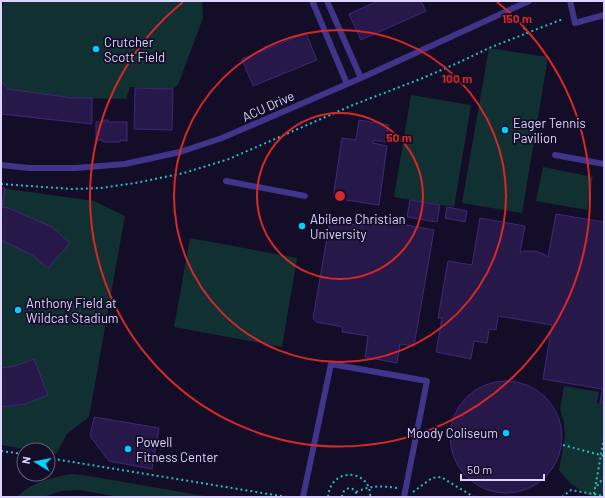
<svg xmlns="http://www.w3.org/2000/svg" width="605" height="498" viewBox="0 0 605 498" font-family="Barlow,sans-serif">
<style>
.green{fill:#103032}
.building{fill:#27184a;stroke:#3f2878}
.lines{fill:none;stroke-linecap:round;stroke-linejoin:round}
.path{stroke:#25bdc2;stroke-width:2;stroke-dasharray:2 3;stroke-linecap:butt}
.service{stroke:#40358a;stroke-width:6}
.ring{fill:none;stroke:#d62828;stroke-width:2}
.poi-dot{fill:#00cfff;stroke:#140d28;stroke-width:1.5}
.labels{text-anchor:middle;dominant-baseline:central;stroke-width:3.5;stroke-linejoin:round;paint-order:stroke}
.poi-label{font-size:13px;fill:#ddd4ff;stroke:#140d28;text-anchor:start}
.street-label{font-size:13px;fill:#ddd4ff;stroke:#140d28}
.centre{fill:#d62828;stroke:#140d28;stroke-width:2}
.ring-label{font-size:12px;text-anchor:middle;font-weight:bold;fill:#d62828;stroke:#140d28;stroke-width:3.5;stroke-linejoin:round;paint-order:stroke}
</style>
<rect width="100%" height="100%" fill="#140d28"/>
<!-- green -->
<path class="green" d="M4 1H202L203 18 178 85 173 89 130 87 126 99 72 98 8 89 1 80V13Z
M489 48 548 57 522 213 462 203Z
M411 95 471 105 454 207 394 197Z
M543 167 593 177 587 210 536 201Z
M1 188 94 201 125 216 89 417 67 434 56 454 48 453V450H31L1 445Z
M190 238 297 258 282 347 174 327Z
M564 386 599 392 597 403 604 404V497H591L570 483 559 470 565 436 564 423 560 410Z
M72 474 83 475 210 497H120L79 490 61 491 43 497H17C32 482 52 477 72 474Z"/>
<!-- building -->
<path class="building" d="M378 1H421L426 11 361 40 349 14Z
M306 33 317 60 253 86 242 59Z
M1 80 8 89 72 98H92V124L1 114Z
M135 88 173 89 172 130 134 129Z
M104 120H108V122H127V141L120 140V142H103V140H96V122H103Z
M359 120 389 125 386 142 373 140V143L387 146 379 205 333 198 342 138 356 140Z
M1 188H5L2 208H1Z
M410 200 440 205 437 222 407 217Z
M1 207 8 208 52 227 70 243 48 268 32 255 1 240Z
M447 207 467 211 465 222 445 218Z
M556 214 604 222V403H600L602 389 543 379 552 325 498 316 496 330 489 329 487 343 474 341 471 359 436 352 442 318H438L448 261 472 265 480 218 525 226 520 252 527 251H535L544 254 548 257Z
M366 218 434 230 414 346 400 344 397 363 365 357 368 336 342 332 343 327 316 322 313 318 330 221 364 226Z
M34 359 48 395 25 404 1 407V368L15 366Z
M450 437a56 56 0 1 1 112 0a56 56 0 1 1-112 0Z
M94 417 159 428 152 469 109 461 90 436Z"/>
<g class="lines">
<!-- path -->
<path class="path" d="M516 15 527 33
M1 184 72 189 101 188 135 183 184 173 229 159 353 105 423 78 462 61 489 48 563 19
M563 445 604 456
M1 451 24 454
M48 458 287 497
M597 486 604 477
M356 492C372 485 381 486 398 488
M413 492 432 478 441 477 474 497
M594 494 604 438
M328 497C331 465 372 470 370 497
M342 497C342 492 345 489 350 488 354 489 357 492 357 497
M562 497 571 490 604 496"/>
<!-- service -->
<path class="service" d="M327 1 361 78
M570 1 575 23 604 15
M313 3 347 84
M555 155 604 164
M1 165 29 168H76L125 164 180 152 222 138 361 78 529 1
M226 181 305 196
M303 497 331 364 427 381 404 497"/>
</g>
<!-- distance rings -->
<g class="ring">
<circle cx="340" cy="196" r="83"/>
<circle cx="340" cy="196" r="166"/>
<path d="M497 2A250 250 0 1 1 183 2"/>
</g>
<!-- markers -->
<g class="poi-dot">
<circle cx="96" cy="49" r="4"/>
<circle cx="505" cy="130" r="4"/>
<circle cx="302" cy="226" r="4"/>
<circle cx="18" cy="310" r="4"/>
<circle cx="506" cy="433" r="4"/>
<circle cx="128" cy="449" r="4"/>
</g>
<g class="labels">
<!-- poi labels -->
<g class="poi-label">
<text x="104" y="42">Crutcher<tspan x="104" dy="15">Scott Field</tspan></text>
<text x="513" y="123">Eager Tennis<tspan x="513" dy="15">Pavilion</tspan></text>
<text x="310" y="219">Abilene Christian<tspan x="310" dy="15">University</tspan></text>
<text x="26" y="303">Anthony Field at<tspan x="26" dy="15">Wildcat Stadium</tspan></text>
<text x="498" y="433" text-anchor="end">Moody Coliseum</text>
<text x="136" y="442">Powell<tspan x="136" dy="15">Fitness Center</tspan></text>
</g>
<!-- street labels -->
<g class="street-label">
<text transform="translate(268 106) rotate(-24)">ACU Drive</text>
</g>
</g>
<circle cx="340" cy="196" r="6" class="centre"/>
<g class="ring-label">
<text x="517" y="23">150 m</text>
<text x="457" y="83">100 m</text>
<text x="399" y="142">50 m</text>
</g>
<!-- border -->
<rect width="605" height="498" fill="none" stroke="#ddd4ff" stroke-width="4"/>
<!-- north arrow -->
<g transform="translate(36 462) rotate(280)"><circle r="19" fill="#140d28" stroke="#645d7e"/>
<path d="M0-3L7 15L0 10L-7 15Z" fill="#00cfff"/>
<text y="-6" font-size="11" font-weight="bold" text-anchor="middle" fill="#ddd4ff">N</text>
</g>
<!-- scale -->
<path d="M461 474v6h83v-6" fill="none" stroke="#ddd4ff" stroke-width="2"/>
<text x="467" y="474" font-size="12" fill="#ddd4ff" stroke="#140d28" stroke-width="3" paint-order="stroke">50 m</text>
</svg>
